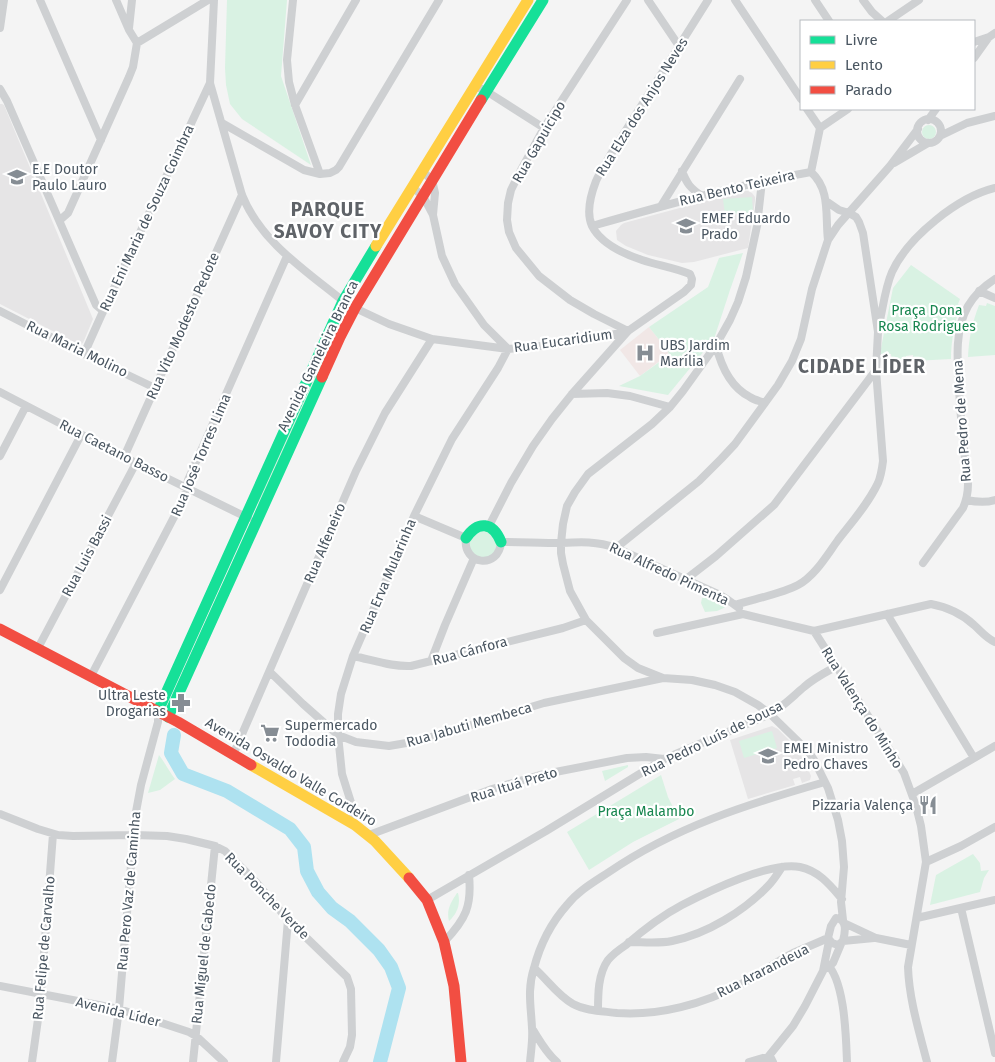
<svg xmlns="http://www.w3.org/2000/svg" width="995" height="1062" viewBox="0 0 995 1062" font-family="'Fira Sans',sans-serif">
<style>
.education{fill:#e6e5e6}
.medical{fill:#f1e7e6}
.green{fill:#d9f2e3}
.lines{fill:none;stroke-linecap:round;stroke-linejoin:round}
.river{stroke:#aee2f0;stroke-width:14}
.street{stroke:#ced0d2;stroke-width:8}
.fast{stroke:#16e098;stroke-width:11}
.slow{stroke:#ffcf43;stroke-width:11}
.jam{stroke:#f24e42;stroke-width:11}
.labels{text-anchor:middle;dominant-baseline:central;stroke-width:4.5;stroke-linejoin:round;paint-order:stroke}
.street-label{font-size:14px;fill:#4a5661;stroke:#fff}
.poi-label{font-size:14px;fill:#4a5661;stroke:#fff;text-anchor:start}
.park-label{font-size:14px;fill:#17864f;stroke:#fff}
.district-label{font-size:19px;font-weight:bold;letter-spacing:1px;fill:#5f6368;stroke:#fff}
</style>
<rect width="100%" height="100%" fill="#f4f4f4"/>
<!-- education -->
<path class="education" d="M0 104H2L4 105 93 319 83 343 80 345 0 304Z
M743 191H748L752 193 755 197V201L748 248 694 262 682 263 648 255 626 246 617 240 616 231 621 225 624 223Z
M772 726 778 729 795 746 806 764 811 776 810 780 802 783 800 777 793 779 795 785 748 799 730 740Z"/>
<!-- medical -->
<path class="medical" d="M649 327 668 351 669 354 640 376 620 350Z"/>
<!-- green -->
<path class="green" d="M227 0H287L281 76 311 165 242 119 230 104 226 85 225 68Z
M922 132a7 7 0 1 1 14 0a7 7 0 1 1-14 0Z
M752 197 753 212 725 215 723 199Z
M743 253 730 290 714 339 668 395 619 386 640 376 669 355 668 351 649 327 708 287 719 258Z
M911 265 960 299 958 304 960 305C955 323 951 340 951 359L914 361 913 355 906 356V362L892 363 891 354H880L882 343 893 288Z
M987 303 995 306V355L968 357C969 337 972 324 979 305L986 306Z
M327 346 330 348 260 504 257 503Z
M474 531H492L498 546C496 548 496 551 494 553 483 565 463 552 469 537 470 535 473 533 474 531Z
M702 598C709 597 720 602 726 607L717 611 705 612 701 603Z
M772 731 777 748 744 758 739 741Z
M159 755C165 763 169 771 175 779L160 790 148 793Z
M628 765V767L605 781 602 771Z
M661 775 668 797 679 819 633 842 589 870 567 832Z
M973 854 980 863 981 871 989 870 984 878 980 892 930 905 936 875Z
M457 893H458C461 904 457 914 449 921 446 910 451 902 457 893Z"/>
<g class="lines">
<!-- river -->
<path class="river" d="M174 735 171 753 183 774 227 791 290 829 304 847 307 871 318 892 332 908 350 921 379 950 391 967 399 988 380 1062"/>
<!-- street -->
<path class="street" d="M40 0 101 140
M116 0 129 30 137 43
M214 0 210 83 242 195C261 242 305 270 343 301 345 307 349 309 355 308L389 324 432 339 508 349 550 345 603 337 628 331
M293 0 287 60 289 82 295 105 320 174
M627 0 544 128 521 170 511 190 508 203 507 220 509 232 516 248 539 276 570 300 594 314 628 331
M648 0 679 46
M735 0 801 99
M815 0 829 21
M863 0 872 12 882 21
M888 21 919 0
M0 28 4 0
M129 28 132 0
M974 42 989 37
M974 58 989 37 995 33
M475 86 486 91 544 128
M0 89 7 101 96 305 103 311
M295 105 356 0
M807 109 820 128
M917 131a12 12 0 1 1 24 0a12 12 0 1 1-24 0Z
M928 120 936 109
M222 123 304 170 320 174 330 173 336 170 339 167 439 0
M940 136 967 123 995 116
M894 163 928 143
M422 171 432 180 435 193 433 215
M682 171C687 184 690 188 702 196
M811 172 820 128 848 109
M762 181 757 226 746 277 738 302 730 320 716 345 683 391 670 407 652 424 588 474 575 492 567 506 563 524 561 543V553L563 564 570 591 586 620 624 658 638 668 663 678 692 680 715 685 735 692 758 705 770 714 808 751 814 760 828 788 838 820 842 841 844 867 841 902 843 920
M661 206 740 79
M60 220 68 213 129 77 133 67 137 43 208 0
M592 226C665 205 737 185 811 172 831 190 825 216 828 240
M979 291 995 298
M0 311 84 354 155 388
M879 325C883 308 885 288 892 272 908 237 958 197 995 188
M716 345C721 366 730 387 750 397 754 400 760 401 765 403
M84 354 101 316 210 83
M0 392 136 463 248 518
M572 394 607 393 630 396 670 407
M0 456 26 406
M124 457 242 195
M966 500C976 502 986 503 995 500
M414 516 466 538C462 565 499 570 501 542 521 542 541 543 561 543 580 542 597 541 616 548L720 595 728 600 739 608
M489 526 511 483 533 446 552 419 572 394 628 331 684 292 691 285 692 279 690 274C675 268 657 265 642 260 624 254 601 244 592 226 586 213 591 194 596 181 600 172 606 163 611 154L708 0
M616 548 699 481 721 459 735 444 778 385 792 361 801 339 812 289 828 240 838 225 890 166 918 129
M923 563 963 508C967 499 968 493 968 484 964 451 960 418 959 385 957 358 955 329 968 306 975 294 984 286 995 279
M685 580 716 556 774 505 876 370
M0 590 81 435
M735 605C754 599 781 594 798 585 815 576 827 555 838 540 852 522 868 504 878 483 881 476 882 469 883 461L876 370 878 332 863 233 859 222 856 217 849 213 839 210 826 201
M887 614 974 758
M814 631 931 604C947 607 961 613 974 625 981 631 986 638 995 642
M657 633 743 614 814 631 896 760 904 773 916 806 921 826 926 862 908 967C909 999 919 1031 927 1062
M38 648 136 463
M353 656C373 660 391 667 411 666L563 628 586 620
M431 661 445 625 474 558
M270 672 303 704 338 735 356 742 389 746 418 741 544 703 663 678
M91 676 185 496 188 480 287 256
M233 755 356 471 385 413 432 339
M912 794 995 746
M0 814 38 829 58 835 73 836 134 835 167 836 186 839 215 846 225 851 256 882 288 920 347 977 351 989 352 1035 350 1047 343 1062
M351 823 354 812 342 774 338 735V714L341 694 353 656 414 516 452 439 498 368 508 349 484 325 455 284 442 256 433 215 423 196 412 187
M369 835 492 789 540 775 627 758 646 757 664 759
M926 862 961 846 995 827
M427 900 546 831 664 759 770 714C784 706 792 697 804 687 814 678 826 672 837 666
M961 908 995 1053
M836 918C848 919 845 933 843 941L838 945 832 943 828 938 831 926Z
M917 918 995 900
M844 923 876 938 911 945
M843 941 874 938
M444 942C466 919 472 906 469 875
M629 942C643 942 658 944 672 941 707 934 744 911 768 886 774 880 778 873 782 867
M825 962C845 978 846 1037 847 1062
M534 968C547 979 557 995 573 1004 586 1011 602 1011 617 1013 659 1016 704 1004 741 984 759 975 775 962 793 953 805 948 817 943 828 938
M827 968 833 963 841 944
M0 986 119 1009 189 1032 196 1036 224 1062
M598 1011C598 994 598 974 608 960 613 954 620 949 626 945 642 931 663 915 682 905 709 891 771 861 800 867 819 871 830 885 842 899
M533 1030C540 1041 546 1053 557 1062
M32 1062 40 1005 53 834
M112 1062 119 1009 135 817 141 785 158 722V711
M193 1062 215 846
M276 1062 288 920
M530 1062C531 1051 533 1039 532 1028 531 1006 527 990 534 968 540 945 551 923 567 905 578 891 594 882 609 872 675 827 748 804 825 782
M749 1062 770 1056 773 1062
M764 1062 793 1026 805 1006 823 971 829 941"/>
<!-- fast -->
<path class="fast" d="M481 100 543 0
M466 538C478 520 493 522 501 542
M158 711 343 301 376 246
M168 717 322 377"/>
<!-- slow -->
<path class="slow" d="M376 246 528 0
M251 765 355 825 375 841 409 878"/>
<!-- jam -->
<path class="jam" d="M322 377 340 337 355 308 481 100
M0 629 178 722 251 765
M409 878 427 900 444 942 454 986 461 1062"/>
</g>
<!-- icons -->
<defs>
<g id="school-bare" transform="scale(1.5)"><path d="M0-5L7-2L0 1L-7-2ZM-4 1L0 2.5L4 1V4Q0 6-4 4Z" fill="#868d94" stroke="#fff" stroke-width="2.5" paint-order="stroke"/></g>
<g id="hospital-bare" transform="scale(1.5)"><path d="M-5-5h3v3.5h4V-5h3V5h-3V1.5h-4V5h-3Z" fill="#868d94" stroke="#fff" stroke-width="2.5" paint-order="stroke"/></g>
<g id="pharmacy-bare" transform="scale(1.5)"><path d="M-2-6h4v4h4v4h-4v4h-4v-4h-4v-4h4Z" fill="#868d94" stroke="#fff" stroke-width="2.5" paint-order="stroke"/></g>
<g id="supermarket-bare" transform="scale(1.5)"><path d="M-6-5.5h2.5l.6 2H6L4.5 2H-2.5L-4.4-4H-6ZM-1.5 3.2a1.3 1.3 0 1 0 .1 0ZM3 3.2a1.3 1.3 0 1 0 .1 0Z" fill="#868d94" stroke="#fff" stroke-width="2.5" paint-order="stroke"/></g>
<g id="restaurant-bare" transform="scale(1.5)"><path d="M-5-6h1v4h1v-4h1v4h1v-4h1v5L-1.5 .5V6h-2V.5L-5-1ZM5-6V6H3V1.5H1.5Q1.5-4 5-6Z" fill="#868d94" stroke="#fff" stroke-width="2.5" paint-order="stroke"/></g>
</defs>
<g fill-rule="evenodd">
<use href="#school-bare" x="17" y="177"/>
<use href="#school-bare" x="686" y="226"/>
<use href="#hospital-bare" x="645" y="353"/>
<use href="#pharmacy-bare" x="181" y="703"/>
<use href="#supermarket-bare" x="270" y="733"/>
<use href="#school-bare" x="768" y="756"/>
<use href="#restaurant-bare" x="928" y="805"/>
</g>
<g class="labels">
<!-- street labels -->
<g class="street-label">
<text transform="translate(642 107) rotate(-58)">Rua Elza dos Anjos Neves</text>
<text transform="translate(539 142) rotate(-60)">Rua Gapuicipo</text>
<text transform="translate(737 188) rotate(-13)">Rua Bento Teixeira</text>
<text transform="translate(147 218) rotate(-65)">Rua Eni Maria de Souza Coimbra</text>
<text transform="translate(183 326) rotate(-66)">Rua Vito Modesto Pedote</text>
<text transform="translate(563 341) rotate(-8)">Rua Eucaridium</text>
<text transform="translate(77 349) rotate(26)">Rua Maria Molino</text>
<text transform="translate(318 356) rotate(-64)">Avenida Gameleira Branca</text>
<text transform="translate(962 421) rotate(-94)">Rua Pedro de Mena</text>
<text transform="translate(114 451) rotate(27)">Rua Caetano Basso</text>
<text transform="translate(201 455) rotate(-67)">Rua José Torres Lima</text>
<text transform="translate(325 543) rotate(-67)">Rua Alfeneiro</text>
<text transform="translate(87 556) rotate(-62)">Rua Luis Bassi</text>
<text transform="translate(669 574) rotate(25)">Rua Alfredo Pimenta</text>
<text transform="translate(388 576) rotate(-67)">Rua Erva Mularinha</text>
<text transform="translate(470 651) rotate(-15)">Rua Cánfora</text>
<text transform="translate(862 708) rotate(58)">Rua Valença do Minho</text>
<text transform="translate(469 725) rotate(-16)">Rua Jabuti Membeca</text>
<text transform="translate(712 739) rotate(-26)">Rua Pedro Luís de Sousa</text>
<text transform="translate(291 772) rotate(31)">Avenida Osvaldo Valle Cordeiro</text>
<text transform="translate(514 785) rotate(-17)">Rua Ituá Preto</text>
<text transform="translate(129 891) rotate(-85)">Rua Pero Vaz de Caminha</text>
<text transform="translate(267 896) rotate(46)">Rua Ponche Verde</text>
<text transform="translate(44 948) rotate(-85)">Rua Felipe de Carvalho</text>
<text transform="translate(204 954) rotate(-84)">Rua Miguel de Cabedo</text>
<text transform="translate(763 971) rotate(-27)">Rua Ararandeua</text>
<text transform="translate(118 1012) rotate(14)">Avenida Líder</text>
</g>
<!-- poi labels -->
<g class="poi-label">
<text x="32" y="169">E.E Doutor<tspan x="32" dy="16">Paulo Lauro</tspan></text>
<text x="701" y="218">EMEF Eduardo<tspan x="701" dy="16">Prado</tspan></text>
<text x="660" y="345">UBS Jardim<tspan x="660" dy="16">Marília</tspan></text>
<text x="166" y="695" text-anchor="end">Ultra Leste<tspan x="166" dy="16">Drogarias</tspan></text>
<text x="285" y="725">Supermercado<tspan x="285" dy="16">Tododia</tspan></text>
<text x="783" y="748">EMEI Ministro<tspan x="783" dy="16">Pedro Chaves</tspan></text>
<text x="913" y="805" text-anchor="end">Pizzaria Valença</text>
</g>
<!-- park labels -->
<g class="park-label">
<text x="927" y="310">Praça Dona<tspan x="927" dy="16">Rosa Rodrigues</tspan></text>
<text x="646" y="811">Praça Malambo</text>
</g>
<!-- district labels -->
<g class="district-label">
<text x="328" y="209">PARQUE<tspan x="328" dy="22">SAVOY CITY</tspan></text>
<text x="862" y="366">CIDADE LÍDER</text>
</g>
</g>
<!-- legend -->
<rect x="800" y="20" width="175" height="90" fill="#ffffff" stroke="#b7bbc0"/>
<rect x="810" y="36" width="25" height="8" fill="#16e098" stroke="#b7bbc0"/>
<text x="845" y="45" font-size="15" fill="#4a5661">Livre</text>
<rect x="810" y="61" width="25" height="8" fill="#ffcf43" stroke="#b7bbc0"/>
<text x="845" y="70" font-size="15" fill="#4a5661">Lento</text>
<rect x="810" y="86" width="25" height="8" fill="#f24e42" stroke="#b7bbc0"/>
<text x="845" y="95" font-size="15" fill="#4a5661">Parado</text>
</svg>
